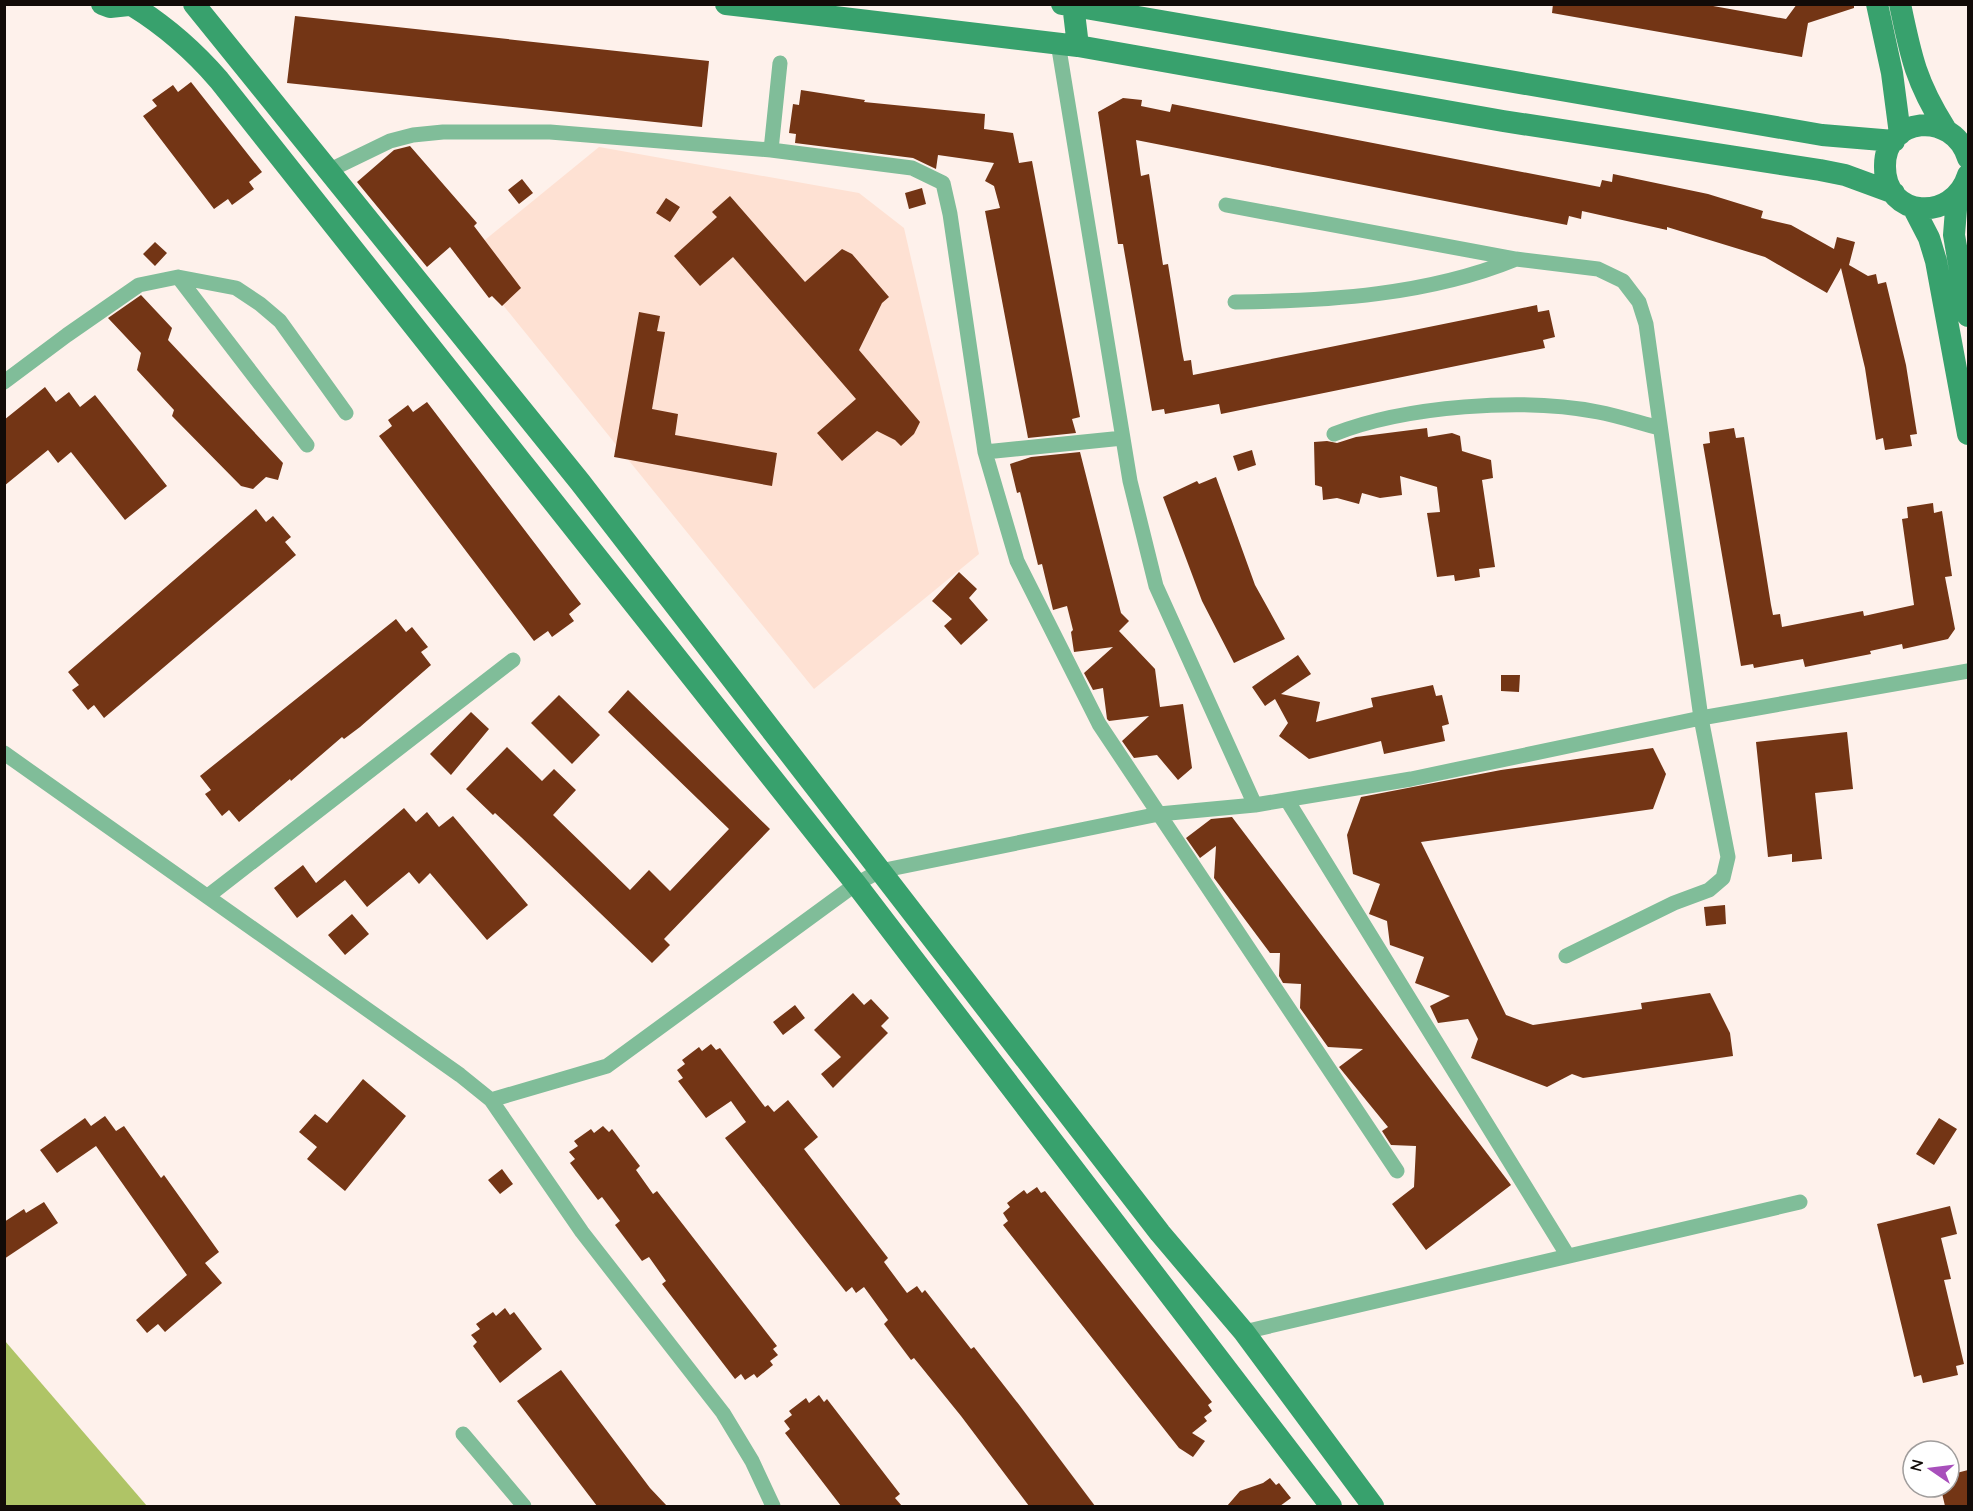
<svg xmlns="http://www.w3.org/2000/svg" width="1973" height="1511" viewBox="0 0 1973 1511" font-family="Quicksand,sans-serif">
<style>
.built{fill:#fee1d3}
.forest{fill:#afc466}
.building{fill:#733515}
.lines{fill:none;stroke-linecap:round;stroke-linejoin:round}
.street{stroke:#80bd99;stroke-width:15}
.secondary{stroke:#38a16d;stroke-width:22}
</style>
<rect width="100%" height="100%" fill="#fef1eb"/>
<!-- built -->
<path class="built" d="M599 147 859 193 904 228 979 554 814 689 464 257Z"/>
<!-- forest -->
<path class="forest" d="M4 1341H5L147 1506H5Z"/>
<!-- building -->
<path class="building" d="M1553 4H1702L1786 19 1797 4H1854V8L1808 23 1802 57 1552 13Z
M295 16 709 61 702 127 287 83Z
M191 82 262 172 249 182 254 189 232 205 228 199 214 209 143 116 157 106 152 100 173 85 178 92Z
M801 90 865 100 864 102 985 114 984 129 1013 133 1019 163 1032 161 1080 417 1072 419 1076 433 1028 438 985 211 1000 208 994 186 985 181 994 163 938 155 936 169 913 158 795 143 796 134 789 133 793 104 799 105Z
M1123 98 1142 100 1141 106 1170 112 1172 104 1600 187 1602 180 1612 182 1613 174 1708 194 1763 211 1761 218 1791 225 1834 249 1837 237 1855 242 1849 265 1868 276 1876 274 1878 284 1886 282 1906 365 1917 434 1910 435 1912 446 1885 450 1883 438 1876 440 1865 368 1841 268 1827 293 1765 257 1667 227V230L1582 211 1581 219 1569 216 1567 225 1136 140 1141 176 1149 174 1163 265 1168 264 1182 351 1184 361 1191 360 1193 375 1537 305 1538 312 1549 310 1555 337 1543 340 1545 348 1221 414 1219 404 1165 414 1164 409 1152 411 1123 244H1118L1098 112Z
M410 146 477 223 474 226 521 288 502 306 492 296 489 298 450 247 427 267 357 182 394 150Z
M522 179 533 193 519 204 508 190Z
M922 188 926 204 909 209 905 193Z
M730 196 805 282 842 249 852 254 889 297 882 303 859 350 920 422 914 434 901 446 895 440 877 431 842 461 817 433 856 399 733 257 700 286 674 256 717 217 712 212Z
M666 198 680 207 670 222 656 213Z
M155 242 167 253 155 266 143 254Z
M141 295 172 328 168 340 283 463 278 480 266 477 253 489 241 486 172 416 174 410 137 370 141 353 108 318Z
M639 312 660 316 657 331 665 332 652 409 678 414 675 435 777 453 772 486 614 457Z
M45 387 56 402 69 392 80 407 95 395 167 486 125 520 71 452 58 463 48 450 4 486V420Z
M427 402 581 604 569 614 574 621 552 637 548 631 534 641 379 436 392 426 388 420 408 405 413 412Z
M1427 428 1428 437 1452 433 1460 436 1462 451 1491 460 1493 478 1482 480 1495 567 1479 569 1480 577 1455 581 1454 575 1437 577 1427 513 1440 512 1437 487 1400 476 1402 495 1380 498 1362 493 1359 504 1337 498 1323 500 1322 487 1315 485 1314 442 1327 441 1337 443 1356 437Z
M1734 428 1736 438 1744 437 1771 605 1773 615 1780 614 1782 627 1863 611 1864 616 1914 605 1902 519 1908 518 1907 507 1933 503 1934 513 1942 511 1952 576 1945 577 1955 629 1948 639 1903 649 1902 644 1870 651 1871 654 1805 667 1803 659 1754 668 1753 664 1741 666 1703 444 1710 443 1709 432Z
M1252 450 1256 465 1238 471 1233 456Z
M1080 452 1121 613 1129 621 1119 631 1155 669 1160 707 1183 704 1192 768 1178 780 1157 755 1134 758 1122 741 1149 716 1109 721 1107 719 1103 688 1093 690 1084 673 1113 647 1074 652 1071 632 1073 630 1067 606 1053 610 1042 564 1038 565 1020 492 1017 493 1010 464 1031 457Z
M1216 477 1255 585 1285 639 1234 663 1202 601 1163 497 1197 481 1199 484Z
M256 509 266 522 273 516 291 537 285 542 296 555 104 718 94 705 88 710 72 690 79 685 68 672Z
M959 572 977 589 969 598 988 620 961 645 944 626 952 619 932 601Z
M396 619 406 632 412 627 428 647 421 652 431 665 360 727 344 739 342 737 291 781 290 779 239 822 229 810 222 816 205 794 211 790 200 776Z
M1298 655 1311 674 1281 694 1320 702 1316 722 1373 707 1371 698 1433 685 1436 696 1442 695 1449 724 1442 726 1445 741 1384 754 1381 741 1309 759 1279 736 1288 723 1275 699 1265 706 1252 687Z
M1501 675H1520L1519 692 1501 691Z
M628 690 770 829 664 939 670 945 652 963 521 837 495 813 493 815 466 789 507 747 542 781 554 769 576 790 553 815 630 890 649 870 670 891 729 829 608 712Z
M559 695 600 735 572 764 531 723Z
M471 712 489 729 451 775 430 754Z
M1847 732 1853 789 1815 793 1822 859 1792 862V854L1768 857 1756 742Z
M1653 748 1666 774 1653 809 1421 842 1506 1015 1533 1025 1642 1009 1641 1003 1710 993 1730 1033 1733 1056 1583 1078 1572 1074 1547 1087 1471 1058 1478 1039 1468 1019 1438 1023 1430 1006 1450 996 1415 983 1424 957 1390 945 1387 921 1369 914 1380 884 1353 874 1347 835 1361 797 1501 770Z
M404 808 416 822 427 812 439 827 453 816 528 905 487 940 430 873 419 884 409 872 367 907 345 880 297 918 274 888 303 865 316 883Z
M1232 817 1511 1185 1426 1250 1392 1204 1414 1187 1416 1146 1391 1145 1382 1131 1388 1127 1339 1067 1363 1049 1328 1047 1300 1008 1301 984 1283 983 1279 976 1280 953H1270L1214 878 1216 846 1200 858 1186 838 1211 819Z
M1725 905 1726 924 1706 926 1704 907Z
M352 914 369 934 345 955 328 935Z
M853 993 864 1005 871 999 889 1018 881 1026 888 1033 833 1088 821 1074 841 1057 814 1030Z
M795 1005 805 1018 783 1035 773 1022Z
M711 1044 716 1050 720 1048 765 1107 768 1105 774 1112 788 1100 818 1137 804 1149 888 1258 884 1262 907 1293 917 1286 922 1293 925 1290 971 1349 974 1347 1020 1406 1095 1506H1029L961 1416 914 1358 911 1360 884 1324 888 1320 864 1287 856 1293 852 1287 846 1292 725 1138 746 1122 731 1101 706 1118 678 1081 683 1078 677 1070 685 1064 682 1060 699 1047 702 1051Z
M363 1079 406 1116 345 1191 307 1159 317 1147 299 1132 315 1114 327 1123Z
M105 1116 116 1131 124 1126 161 1178 164 1175 219 1252 205 1263 222 1283 165 1332 158 1324 147 1333 136 1320 187 1275 96 1146 57 1173 40 1150 85 1118 91 1126Z
M1939 1118 1957 1129 1934 1165 1916 1154Z
M603 1126 609 1132 612 1129 640 1166 636 1170 653 1194 657 1191 777 1346 773 1349 778 1355 770 1361 773 1365 757 1378 754 1374 745 1380 741 1374 735 1379 662 1284 666 1281 649 1257 642 1261 615 1225 620 1221 602 1197 598 1200 570 1163 575 1159 569 1152 578 1146 574 1141 591 1129 594 1133Z
M502 1169 513 1184 500 1194 488 1180Z
M1037 1187 1041 1193 1045 1191 1212 1402 1208 1405 1212 1411 1204 1417 1207 1421 1192 1433 1205 1441 1193 1457 1179 1448 1003 1225 1008 1221 1003 1213 1010 1207 1007 1203 1024 1190 1027 1194Z
M44 1202 58 1223 4 1259V1222L24 1209 26 1213Z
M1950 1206 1957 1234 1941 1238 1951 1279 1944 1280 1964 1364 1956 1366 1958 1375 1923 1383 1921 1375 1914 1377 1877 1224Z
M505 1308 510 1315 514 1312 542 1349 500 1383 473 1346 477 1342 471 1335 480 1329 476 1324 493 1312 496 1316Z
M561 1370 650 1488 667 1506H597L517 1401Z
M819 1395 824 1402 827 1399 900 1494 895 1498 902 1506H841L785 1433 790 1429 784 1421 792 1415 789 1411 806 1398 809 1403Z
M1968 1470V1506H1945L1941 1489 1949 1487V1475Z
M1270 1478 1276 1485 1279 1483 1291 1498 1280 1506H1227L1240 1491 1263 1483Z"/>
<g class="lines">
<!-- street -->
<path class="street" d="M1058 43 1130 481 1156 586 1255 805
M771 150 912 168 943 183 950 214 985 452 1123 438
M328 171 390 141 413 135 443 132H550L771 150 780 63
M1226 205 1516 259 1598 269 1623 281 1639 302 1646 324 1701 718 1728 857 1723 878 1709 890 1674 903 1566 956
M178 277 307 445
M1235 302C1329 301 1428 295 1516 259
M4 382 67 335 139 285 178 277 236 288 260 304 280 321 346 413
M1334 434C1405 406 1523 397 1598 412 1619 416 1640 423 1660 428
M985 452 1017 561 1099 724 1397 1171
M4 753 460 1075 491 1100 607 1066 856 884 880 871 1159 814 1255 805 1411 779 1701 718 1968 671
M1287 800 1568 1256
M208 896 513 660
M491 1100 582 1232 723 1413 752 1461 773 1506
M1244 1332 1800 1202
M463 1434 524 1506"/>
<!-- secondary -->
<path class="secondary" d="M102 4 110 7 138 4
M194 4 580 482 1160 1233 1244 1332 1373 1506
M726 4 1078 46 1503 121 1820 170 1845 175 1894 193
M1062 4 1822 135 1894 141
M1073 4 1078 46
M1877 4 1892 73 1900 134
M1900 4C1911 57 1916 82 1945 128
M133 6C167 27 193 50 219 80L856 884 1331 1506
M1968 158C1953 110 1884 116 1885 167 1885 218 1953 223 1968 175
M1957 197 1954 235 1968 316
M1913 207 1929 238 1936 261 1968 434"/>
</g>
<!-- border -->
<rect width="1973" height="1511" fill="none" stroke="#120b08" stroke-width="12"/>
<!-- north arrow -->
<g transform="translate(1931 1469) rotate(284)"><circle r="28" fill="#ffffff" stroke="#a09d9c" stroke-width="1.5"/>
<path d="M0-4.5L10 22L0 15L-10 22Z" fill="#a84fbb"/>
<text y="-9" font-size="16" font-weight="bold" text-anchor="middle" fill="#120b08">N</text>
</g>
</svg>
